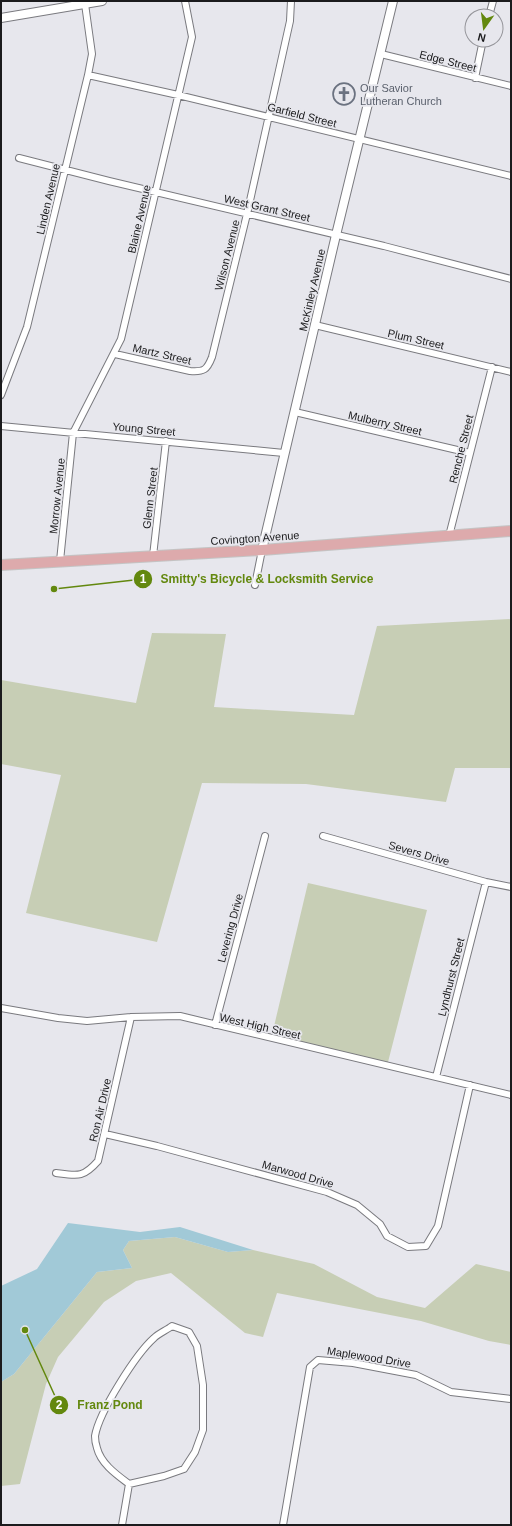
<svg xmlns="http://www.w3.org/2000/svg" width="512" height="1526" viewBox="0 0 512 1526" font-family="Helvetica,sans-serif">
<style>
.green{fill:#c7ceb5}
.water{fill:#a1c9d7}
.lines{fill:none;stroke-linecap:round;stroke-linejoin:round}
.minor-casing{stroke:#7a7a7f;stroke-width:8}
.tertiary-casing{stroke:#7a7a7f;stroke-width:10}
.primary-casing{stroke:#c4c4c4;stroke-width:12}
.minor{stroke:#fff;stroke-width:6}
.tertiary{stroke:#fff;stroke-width:8}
.primary{stroke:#ddaaac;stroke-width:10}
.labels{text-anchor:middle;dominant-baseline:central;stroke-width:3.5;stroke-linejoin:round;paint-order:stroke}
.street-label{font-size:11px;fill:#1b1b1d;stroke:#e7e7ed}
.worship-label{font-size:11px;fill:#5b616d;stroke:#e7e7ed;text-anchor:start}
.leader{fill:none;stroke:#63880e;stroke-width:1.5}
.callout-dot{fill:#63880e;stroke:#e7e7ed;stroke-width:1.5}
.mark-label{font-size:12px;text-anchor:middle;font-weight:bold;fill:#fff}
.callout-label{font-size:12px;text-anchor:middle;font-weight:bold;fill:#63880e;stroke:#e7e7ed;stroke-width:3.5;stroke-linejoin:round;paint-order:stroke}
</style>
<rect width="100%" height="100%" fill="#e7e7ed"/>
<!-- green -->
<path class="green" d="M511 619V768H455L446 802 306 784 202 783 157 942 26 913 61 775 1 764V680L136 703 152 633 226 634 214 707 354 715 377 626Z
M308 883 427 910 387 1066 271 1039Z
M175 1237 228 1252 253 1250 314 1264 377 1297 425 1308 476 1264 511 1272V1345L489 1341 421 1321 277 1293 263 1337 245 1333 171 1273 136 1281 104 1302 58 1357 46 1384 20 1484 1 1486V1382L14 1374 97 1272 132 1268 123 1250 129 1241Z"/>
<!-- water -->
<path class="water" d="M68 1223 140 1232 180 1227 253 1250 228 1252 175 1237 129 1241 123 1250 132 1268 97 1272 14 1374 1 1382V1286L37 1269Z"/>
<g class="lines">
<!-- minor casing -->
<g class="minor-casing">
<path id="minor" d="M489 16 493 1
M381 54 511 86
M88 75 178 95 511 176
M475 78 483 40
M19 158 109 181 384 246 511 279
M315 325 511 372
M115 354 190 371C204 372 207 370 212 357L247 214 290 21 291 1
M1 395 27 327 88 75 92 54 85 4
M295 412 470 453
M1 426 284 453
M449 536 492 367
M153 556 166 441
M60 561 73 433 121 339 192 37 185 1
M255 585 262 550
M323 836 486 882 511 887
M1 1008 58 1018 87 1021 131 1017 180 1016 511 1095
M215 1025 265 836
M436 1077 486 882
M105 1134 157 1146 327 1192 357 1205 380 1224 387 1236 408 1247 426 1246 438 1226 470 1085
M56 1173C78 1176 83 1178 98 1161L131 1017
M172 1326 189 1332 197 1346 203 1385V1430L195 1452 184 1469 164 1476 129 1484C117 1475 101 1464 97 1448 96 1445 95 1440 95 1436 99 1412 136 1354 154 1338 159 1333 167 1330 172 1326Z
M122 1525 129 1484
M283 1525 310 1367 318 1360 353 1363 416 1375 451 1392 511 1399"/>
</g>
<!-- tertiary casing -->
<g class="tertiary-casing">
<path id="tertiary" d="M1 18 102 1
M262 550 336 235 393 1"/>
</g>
<!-- primary casing -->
<g class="primary-casing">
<path id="primary" d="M1 565 262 550 511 531"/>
</g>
<!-- minor -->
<use href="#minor" class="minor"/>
<!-- tertiary -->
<use href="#tertiary" class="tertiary"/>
<!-- primary -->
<use href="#primary" class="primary"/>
</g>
<!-- icons -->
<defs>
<g id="church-ring" transform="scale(1.15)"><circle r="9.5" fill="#e7e7ed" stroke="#6b7280" stroke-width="1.5"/><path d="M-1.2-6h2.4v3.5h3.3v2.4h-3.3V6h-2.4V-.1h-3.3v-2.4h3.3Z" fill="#6b7280"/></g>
</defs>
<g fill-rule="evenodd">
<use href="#church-ring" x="344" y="94"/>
</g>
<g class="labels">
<!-- street labels -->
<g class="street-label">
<text transform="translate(448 61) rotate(14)">Edge Street</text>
<text transform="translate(302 115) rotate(14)">Garfield Street</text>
<text transform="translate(48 199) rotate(-77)">Linden Avenue</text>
<text transform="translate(267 208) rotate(13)">West Grant Street</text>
<text transform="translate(139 219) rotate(-77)">Blaine Avenue</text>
<text transform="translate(227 255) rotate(-76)">Wilson Avenue</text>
<text transform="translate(312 290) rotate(-77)">McKinley Avenue</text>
<text transform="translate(416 339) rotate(13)">Plum Street</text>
<text transform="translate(162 354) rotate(13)">Martz Street</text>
<text transform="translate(385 423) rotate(13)">Mulberry Street</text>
<text transform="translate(144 429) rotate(5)">Young Street</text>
<text transform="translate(461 449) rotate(-76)">Renche Street</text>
<text transform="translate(57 496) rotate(-84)">Morrow Avenue</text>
<text transform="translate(150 498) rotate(-83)">Glenn Street</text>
<text transform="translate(255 538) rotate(-4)">Covington Avenue</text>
<text transform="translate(419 853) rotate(16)">Severs Drive</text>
<text transform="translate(230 928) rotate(-75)">Levering Drive</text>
<text transform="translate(451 977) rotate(-76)">Lyndhurst Street</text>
<text transform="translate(260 1026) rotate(13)">West High Street</text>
<text transform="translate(100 1110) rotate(-77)">Ron Air Drive</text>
<text transform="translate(298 1174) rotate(16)">Marwood Drive</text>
<text transform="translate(369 1357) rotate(9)">Maplewood Drive</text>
</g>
<!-- worship labels -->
<g class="worship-label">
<text x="360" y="88">Our Savior<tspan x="360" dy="13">Lutheran Church</tspan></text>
</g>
</g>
<!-- callouts -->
<path class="leader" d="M54 589L143 579M25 1330L59 1405"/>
<g class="callout-dot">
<circle cx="54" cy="589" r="4"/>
<circle cx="25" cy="1330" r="4"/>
<circle cx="143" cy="579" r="10"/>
<circle cx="59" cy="1405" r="10"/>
</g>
<g class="mark-label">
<text x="143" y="583">1</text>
<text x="59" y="1409">2</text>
</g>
<g class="callout-label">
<text x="267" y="583">Smitty's Bicycle &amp; Locksmith Service</text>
<text x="110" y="1409">Franz Pond</text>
</g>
<!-- border -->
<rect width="512" height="1526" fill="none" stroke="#1b1b1d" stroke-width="4"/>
<!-- north arrow -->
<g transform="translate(484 28) rotate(194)"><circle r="19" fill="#e7e7ed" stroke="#95959a"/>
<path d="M0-3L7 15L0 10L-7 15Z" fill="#63880e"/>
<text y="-6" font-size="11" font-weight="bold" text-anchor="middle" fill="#1b1b1d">N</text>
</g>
</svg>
